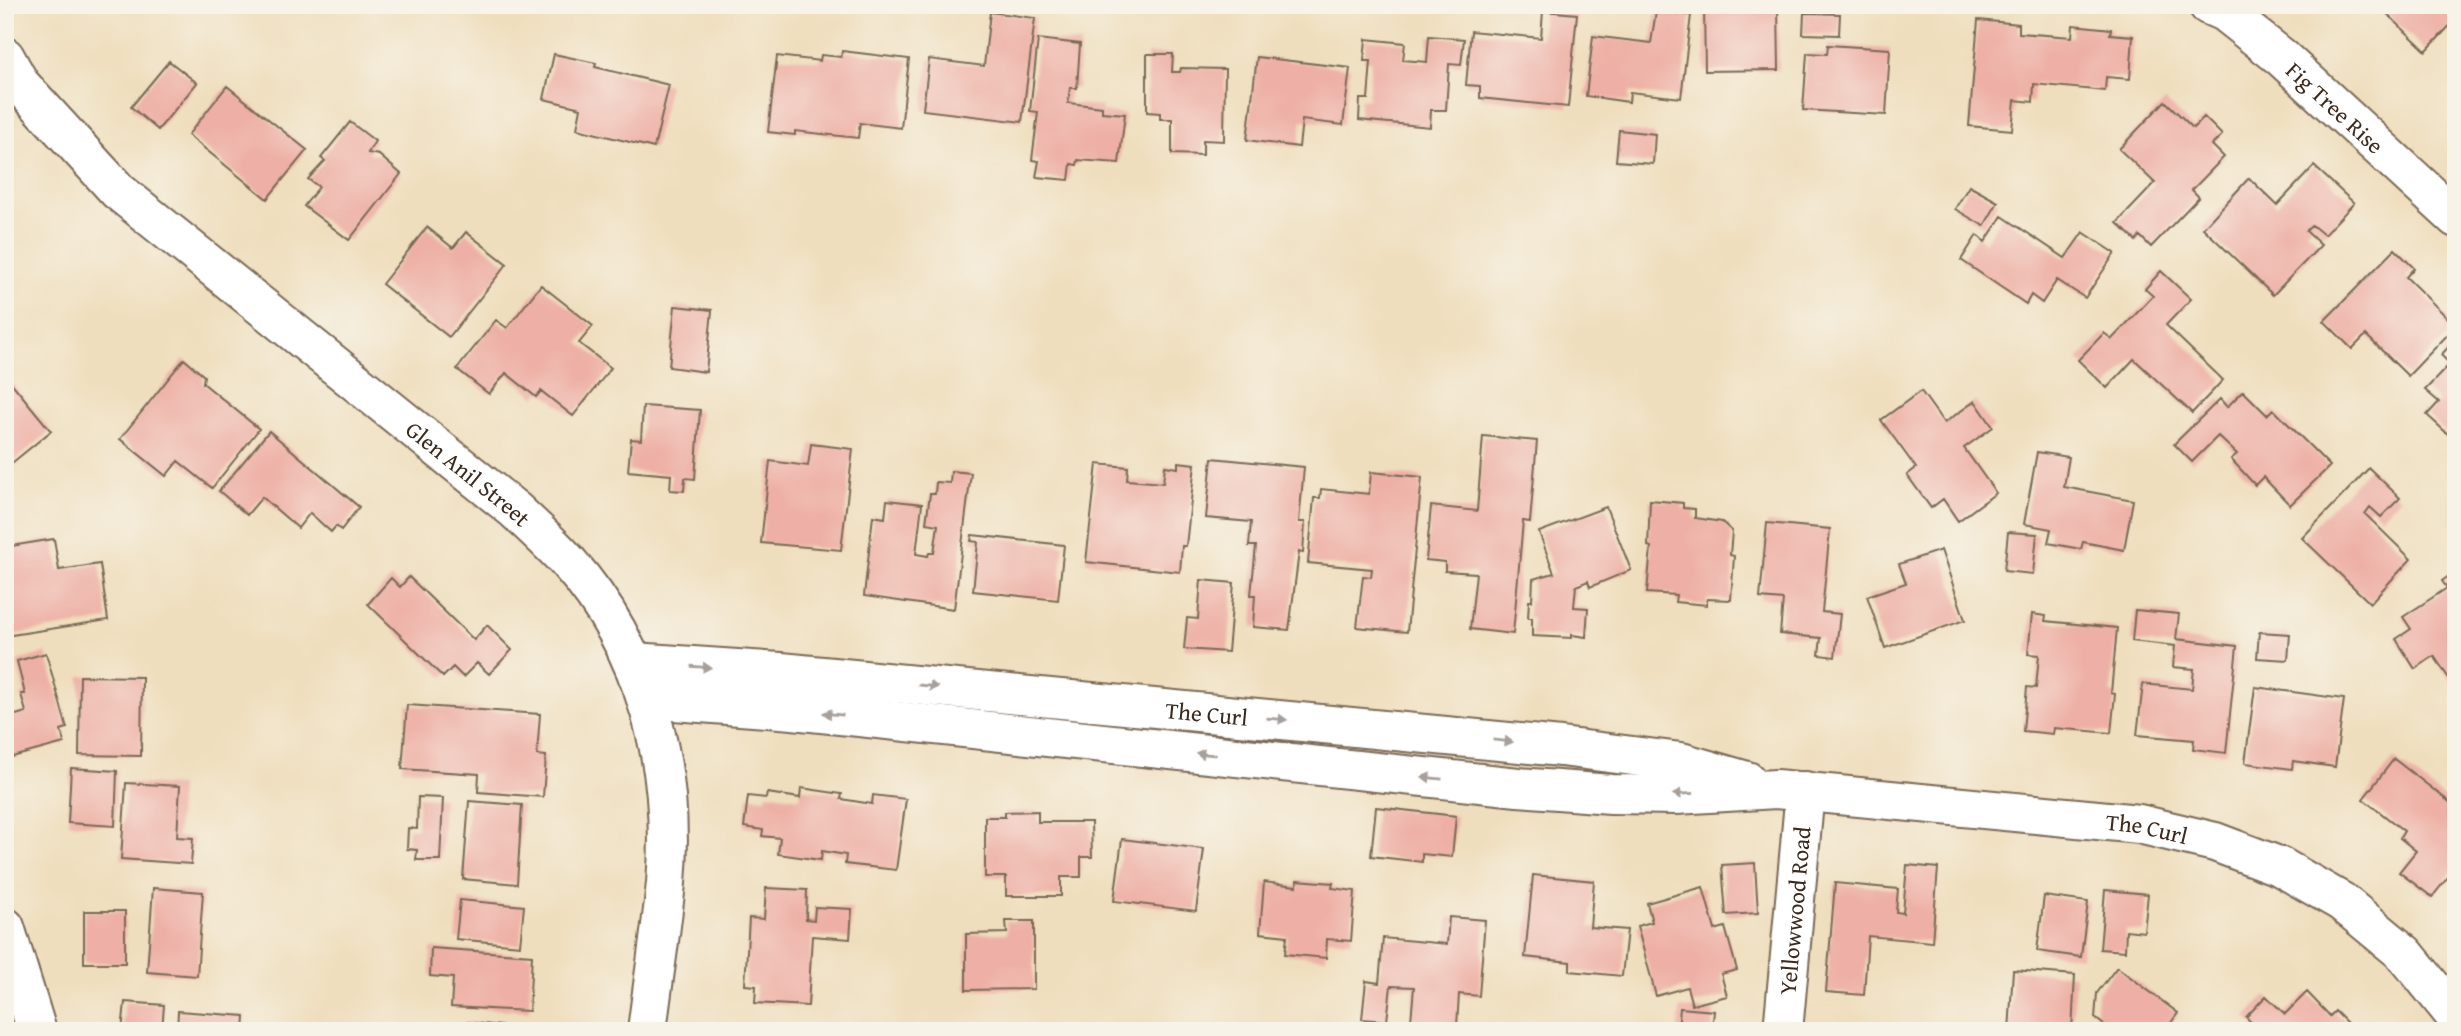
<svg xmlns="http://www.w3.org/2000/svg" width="2461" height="1036" viewBox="0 0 2461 1036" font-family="'Gentium Book Plus',serif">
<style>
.building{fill:#eeb0a6}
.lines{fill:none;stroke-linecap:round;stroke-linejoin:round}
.minor-casing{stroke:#7a6956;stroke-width:42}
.minor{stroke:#fff;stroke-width:38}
.oneway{fill:#a79f9a}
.labels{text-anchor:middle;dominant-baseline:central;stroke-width:7;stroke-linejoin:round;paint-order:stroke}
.street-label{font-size:23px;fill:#3b2a1e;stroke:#f7f3e8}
</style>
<rect width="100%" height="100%" fill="#f7f3e8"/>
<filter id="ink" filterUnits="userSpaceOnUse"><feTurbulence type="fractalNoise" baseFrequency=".0143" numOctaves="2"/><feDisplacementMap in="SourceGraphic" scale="14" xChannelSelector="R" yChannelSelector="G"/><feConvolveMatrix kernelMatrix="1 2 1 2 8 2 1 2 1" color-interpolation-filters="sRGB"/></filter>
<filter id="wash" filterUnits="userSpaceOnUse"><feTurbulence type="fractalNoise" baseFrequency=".00686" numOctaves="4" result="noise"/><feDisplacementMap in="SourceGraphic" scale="28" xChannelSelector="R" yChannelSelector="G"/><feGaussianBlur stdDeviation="1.57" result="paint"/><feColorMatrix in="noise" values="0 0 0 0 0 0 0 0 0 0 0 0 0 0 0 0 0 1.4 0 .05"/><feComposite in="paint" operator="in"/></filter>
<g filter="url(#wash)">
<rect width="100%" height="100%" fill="#efdebd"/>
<g id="blocks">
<!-- building -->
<path class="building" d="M2378 5H2456V19L2426 51Z
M1778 6 1779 70 1705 71 1704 7Z
M1543 11 1577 14 1568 107 1480 98V86L1466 85 1471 31 1541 38Z
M1656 11 1691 15 1681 98 1630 92 1629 102 1586 96 1593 36 1651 43Z
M990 12 1035 18 1022 122 923 110 929 59 984 66Z
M1804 13 1840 14 1839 35 1803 34Z
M1978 20 2019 24V33L2072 37 2073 25 2111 29 2110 34 2133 36 2130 79 2106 77 2105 91 2034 84 2033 102 2015 100 2012 130 1969 126Z
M1429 36 1464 39 1461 65 1449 64 1446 110H1431L1430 127 1359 120 1360 99H1368L1371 61H1364L1366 39 1405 43 1403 60 1427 62Z
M1038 39 1080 44 1077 88H1070L1068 103 1102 107V112L1125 114 1119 163 1078 160 1077 165 1071 164 1069 180 1036 177 1039 161 1032 160 1038 112 1030 111Z
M1828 45 1890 49 1886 115 1803 110 1807 53 1827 54Z
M842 51 909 59 901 128 860 123 858 138 795 131V135L768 132 777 56 820 61 821 55 841 57Z
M554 54 596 63 595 67 669 85 654 148 577 129 581 108 544 99Z
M1147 54H1173L1172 72H1180L1181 68 1225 69 1224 141 1203 140V155L1172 154V119H1160V113L1147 112Z
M1257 57 1350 68 1343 125 1302 120 1299 147 1247 140Z
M169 61 197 83 158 130 131 107Z
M227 86 307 150 267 199 188 135Z
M2165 101 2193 128 2204 117 2222 135 2212 145 2224 157 2192 190 2199 197 2151 247 2140 236 2136 241 2117 223 2155 183 2119 149Z
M350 122 375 141 368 153 379 155 401 174 349 240 304 206 319 187 308 179 325 161 321 158Z
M1619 130 1655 134 1653 164 1616 161Z
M2314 166 2354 203 2324 235 2312 225 2306 231 2321 245 2273 295 2203 228 2249 178 2277 205Z
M1969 186 1998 202 1984 226 1955 209Z
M2002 216 2065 258 2083 232 2115 253 2085 298 2057 280 2042 303 2031 295 2026 304 1961 260 1977 235 1985 242Z
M427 227 453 248 466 232 507 264 449 337 382 284Z
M2395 249 2414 268 2406 277 2456 326 2408 376 2366 335 2352 349 2324 321Z
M2161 271 2191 299 2166 325 2223 380 2192 413 2134 359 2107 388 2078 360 2104 333 2112 339 2153 296 2145 289Z
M541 285 593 326 579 343 611 368 573 416 541 391 536 397 506 373 489 394 457 369 496 320 507 328Z
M675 306 712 310 706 372 669 367Z
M2456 339V430L2450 436 2427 415 2439 402 2425 390 2450 364 2441 355Z
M184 359 204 376 203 383 259 429 212 488 178 461 166 476 120 439Z
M5 375 51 431 7 467 5 465Z
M1921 391 1944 423 1975 401 1993 427 1964 448 1996 493 1958 521 1943 499 1931 508 1907 475 1916 468 1881 420Z
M2243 391 2267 415 2273 409 2330 466 2290 505 2263 477 2255 485 2231 459 2237 454 2218 436 2192 462 2174 444 2220 399 2227 407Z
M643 406 700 410 695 479 685 478 684 491 670 490 671 475 628 471 631 439 641 440Z
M269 431 359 507 341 530 336 526 331 532 310 513 298 528 262 497 247 515 219 491Z
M1483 436 1537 441 1530 522 1523 521 1513 634 1470 629 1476 573 1445 571V562L1426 560 1431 506 1477 511Z
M811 444 853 449 841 550 761 543 770 461 808 466Z
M2037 452 2069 457 2064 487 2133 500 2124 550 2083 542 2081 549 2048 543 2051 529 2024 524Z
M1212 458 1304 467 1299 522H1305L1303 553 1299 552 1289 630 1253 627 1255 595H1251L1256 546H1249L1251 522 1206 518Z
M1178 462 1195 464 1186 546H1182L1180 572 1086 562 1097 464 1128 467 1127 480 1163 483 1165 466 1178 468Z
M2369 468 2400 498 2381 517 2370 507 2365 514 2411 559 2370 603 2302 538Z
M951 471 971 473 954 609 864 596 873 516 885 518 887 500 922 504 916 554 928 556 929 553H934L938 525 926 523 930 494H935L936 482 950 483Z
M1371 472 1422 477 1407 632 1357 627 1363 576 1371 577 1372 569 1308 563 1314 498H1320L1321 489 1369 494Z
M1650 500 1683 503V508L1695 509V518L1722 522 1732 531 1730 555 1734 556 1731 600 1707 599V605L1675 602 1676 595 1647 593 1651 547 1648 546Z
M1606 507 1631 570 1590 587 1588 581 1576 586 1574 607 1588 608 1586 637 1572 635V638L1532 636V618H1528L1529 601H1532L1533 579 1554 573 1539 532Z
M1767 523 1830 529 1822 612 1840 614 1835 657 1819 655 1821 638 1780 634 1783 600 1760 598Z
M2008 532 2037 534 2033 574 2004 571Z
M972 535 1064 545 1058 600 973 591 978 542 971 541Z
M54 539 59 570 100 564 108 620 5 636V588L9 587 5 547Z
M1941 550 1965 620 1885 648 1867 596 1906 583 1899 564Z
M2456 571V689L2434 656 2415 669 2396 639 2411 629 2403 617 2447 588 2442 581Z
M409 577 474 640 487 625 512 650 489 674 477 663 463 677 453 667 443 677 368 604 391 578 400 587Z
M1201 580 1234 583 1228 652 1184 649 1187 618 1198 619Z
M2135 610 2179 614 2176 639 2237 646 2226 753 2193 749 2194 740 2137 735 2143 684 2192 689 2194 669 2173 667 2175 646 2132 641Z
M2032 614 2046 616 2045 621 2117 628 2111 693 2115 694 2111 733 2054 728 2053 734 2023 731 2027 687 2036 688 2039 655 2028 654Z
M2259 632 2290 634 2288 660 2257 658Z
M46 653 67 728 61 730 64 743 5 759V718L26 712 21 694H25L17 661Z
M80 676 142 677 141 756 79 755Z
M2255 687 2344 699 2335 767 2293 761 2292 769 2245 763Z
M407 705 540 714 537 755 546 756 543 797 478 792 479 774 402 769Z
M2394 759 2456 807V867L2432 897 2399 872 2416 851 2400 838 2404 831 2363 799Z
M71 768 117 771 115 826 68 823Z
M126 783 180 786 177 837 193 838 191 864 121 859Z
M801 788 842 794 841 799 872 804 873 795 906 799 896 870 845 864 846 855 822 851 821 860 778 854 780 838 762 836 763 830 744 827 748 796 766 798 767 793 800 798Z
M418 797 443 798 440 860H416L417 850 407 849 408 828 417 829Z
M469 801 522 805 517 884 463 879Z
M1376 807 1456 816 1452 857 1422 854V862L1371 856Z
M1038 811V822H1091L1092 857H1081V877H1061V896H1006V877H985V817H1005V812Z
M1122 839 1204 849 1196 911 1114 901Z
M1755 863 1758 913 1726 915 1722 865Z
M1907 865 1938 868 1932 942 1868 936 1864 995 1826 992 1835 883 1898 889 1896 912 1903 913Z
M1533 875 1594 881 1590 927 1627 930 1622 976 1570 971V962L1525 957Z
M1297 880 1333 883 1332 888 1355 891 1351 941 1327 939 1326 958 1285 954 1287 936 1260 933 1264 882 1297 886Z
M1703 887 1715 930 1725 927 1737 970 1721 974 1727 996 1692 1005 1687 987 1656 996 1637 926 1652 922 1647 903Z
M153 888 203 892 197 976 147 972Z
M766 888 807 890 806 919 814 920 815 907 852 909 850 939 812 936 808 1006 755 1003 756 986 745 985 749 918 764 919Z
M2105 890 2148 894 2144 932 2126 930 2125 951 2100 949Z
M2044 896 2088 902 2081 957 2037 951Z
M460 900 524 906 520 945 456 939Z
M84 911H125V963H84Z
M1449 917 1485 920 1479 996 1459 994 1457 1026 1411 1021 1414 987 1391 986 1387 1021 1362 1019 1366 981 1379 983 1383 938 1447 944Z
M1006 921H1034V989L966 990V934L1007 933Z
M431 948 532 955 529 1011 451 1007 453 978 430 976Z
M2117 967 2178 1013 2165 1031H2112L2095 1018 2097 993Z
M2013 970 2075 975 2072 1031H2009Z
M2307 992 2330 1016 2335 1011 2355 1031H2259L2246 1017 2266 996 2285 1014Z
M125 1002 164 1005 162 1031H122Z
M1680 1008 1714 1011 1712 1031H1678Z
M178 1011 245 1016 244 1031H177Z
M467 1022 516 1028V1031H466Z"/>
</g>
</g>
<g filter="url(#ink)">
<use href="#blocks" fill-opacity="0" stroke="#7a6956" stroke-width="2"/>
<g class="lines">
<!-- minor casing -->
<g class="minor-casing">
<g id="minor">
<path id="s1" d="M2208 5 2224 12 2281 57 2456 218"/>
<path id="s2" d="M5 57 20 84 118 191 515 510C533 527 552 544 568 562 646 649 676 768 666 883 661 932 653 982 647 1031"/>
<path id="s3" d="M633 662 781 672 1561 747 1681 762 1747 781"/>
<path id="s4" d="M647 699 793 710 1518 787 1611 794 1676 795 1776 789 2139 824 2215 842 2281 867 2342 902 2405 954 2456 1017"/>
<path d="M5 927 37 1031"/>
<path id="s5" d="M1783 1031 1805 791"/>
</g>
</g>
<!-- minor -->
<use href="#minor" class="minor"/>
</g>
<!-- one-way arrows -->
<defs><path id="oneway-solid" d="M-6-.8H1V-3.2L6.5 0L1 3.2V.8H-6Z" transform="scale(1.75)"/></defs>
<g class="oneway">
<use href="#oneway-solid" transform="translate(701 667) rotate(4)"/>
<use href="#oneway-solid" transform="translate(928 686) rotate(6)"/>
<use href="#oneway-solid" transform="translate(833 714) rotate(-174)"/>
<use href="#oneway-solid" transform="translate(1277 719) rotate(5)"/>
<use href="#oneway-solid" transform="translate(1503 741) rotate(6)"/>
<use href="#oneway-solid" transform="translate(1206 754) rotate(-174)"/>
<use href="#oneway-solid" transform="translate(1432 778) rotate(-174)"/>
<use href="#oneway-solid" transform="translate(1683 794) rotate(177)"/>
</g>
</g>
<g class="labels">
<!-- street labels -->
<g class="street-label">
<text stroke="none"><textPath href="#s1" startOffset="164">Fig Tree Rise</textPath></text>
<text stroke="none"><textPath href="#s2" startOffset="626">Glen Anil Street</textPath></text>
<text stroke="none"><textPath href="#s3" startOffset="576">The Curl</textPath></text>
<text stroke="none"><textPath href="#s4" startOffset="1507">The Curl</textPath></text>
<text stroke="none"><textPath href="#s5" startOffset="121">Yellowwood Road</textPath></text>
</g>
</g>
<!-- margin -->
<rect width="2461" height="1036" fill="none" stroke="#f7f3e8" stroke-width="28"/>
</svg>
